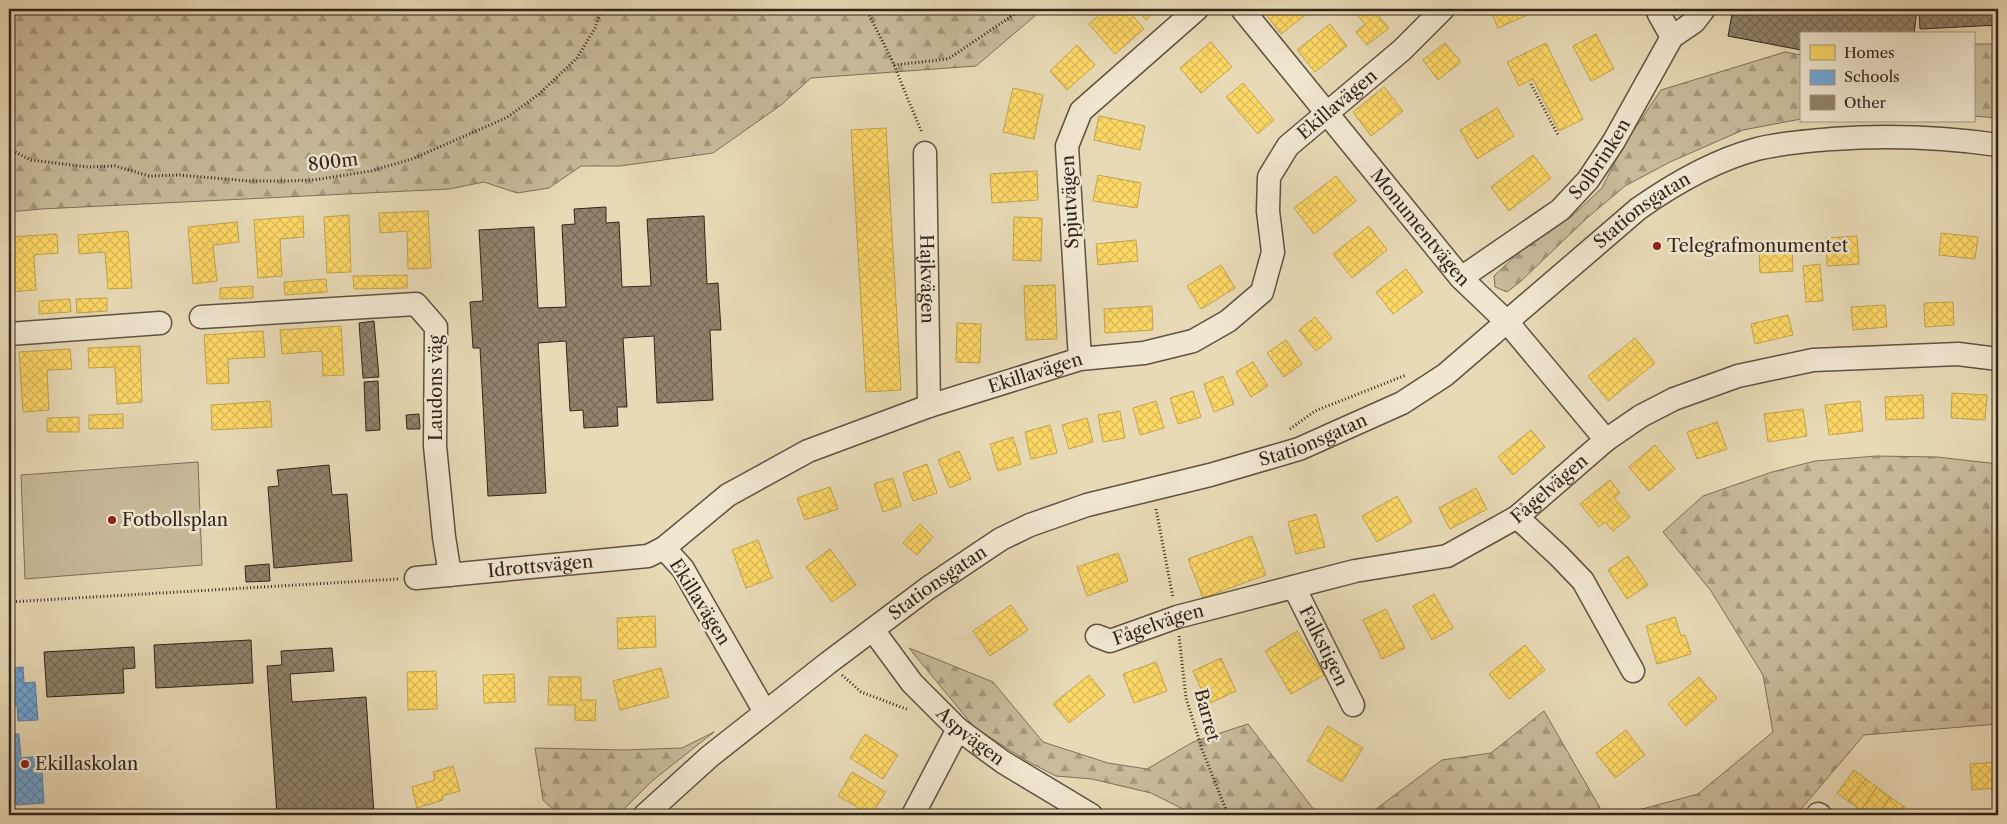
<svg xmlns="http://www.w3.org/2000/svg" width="2007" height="824" viewBox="0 0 2007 824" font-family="'Libre Caslon Text',serif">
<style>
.grass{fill:#c9bb9c;stroke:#7e705c}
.forest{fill:url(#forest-firs);stroke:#7e705c}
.homes{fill:url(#homes-cross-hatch);stroke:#c2a350}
.schools{fill:url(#schools-cross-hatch);stroke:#5d80a2}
.building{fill:url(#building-cross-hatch);stroke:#32241c}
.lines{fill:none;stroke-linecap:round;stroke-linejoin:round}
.minor-casing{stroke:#605242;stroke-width:25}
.path{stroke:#32241c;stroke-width:3;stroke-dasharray:1 2.5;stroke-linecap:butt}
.minor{stroke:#f0e7d0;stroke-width:22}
.poi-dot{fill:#8f2418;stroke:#f0e7d0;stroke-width:2}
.labels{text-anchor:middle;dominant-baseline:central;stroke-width:5;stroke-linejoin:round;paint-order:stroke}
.street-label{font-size:18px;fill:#32241c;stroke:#f0e7d0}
.poi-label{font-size:18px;fill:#32241c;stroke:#f0e7d0;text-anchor:start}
</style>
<defs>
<pattern id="forest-firs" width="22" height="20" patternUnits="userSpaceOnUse" patternTransform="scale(1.25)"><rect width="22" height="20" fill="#c9bb9c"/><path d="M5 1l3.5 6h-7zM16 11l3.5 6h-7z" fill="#a4987e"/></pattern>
<pattern id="homes-cross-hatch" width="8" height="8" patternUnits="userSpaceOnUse" patternTransform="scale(1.25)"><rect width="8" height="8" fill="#ffd966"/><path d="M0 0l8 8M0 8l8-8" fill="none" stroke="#dbba58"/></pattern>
<pattern id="schools-cross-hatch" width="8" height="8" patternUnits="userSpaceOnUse" patternTransform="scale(1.25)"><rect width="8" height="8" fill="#6fa8dc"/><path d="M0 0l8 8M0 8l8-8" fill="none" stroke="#5c89b2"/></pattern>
<pattern id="building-cross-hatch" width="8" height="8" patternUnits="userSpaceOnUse" patternTransform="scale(1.25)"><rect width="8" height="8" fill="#91836c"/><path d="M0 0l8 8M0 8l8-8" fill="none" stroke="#776b58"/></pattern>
</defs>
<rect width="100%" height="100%" fill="#e8dab6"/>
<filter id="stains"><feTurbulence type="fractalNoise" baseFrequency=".004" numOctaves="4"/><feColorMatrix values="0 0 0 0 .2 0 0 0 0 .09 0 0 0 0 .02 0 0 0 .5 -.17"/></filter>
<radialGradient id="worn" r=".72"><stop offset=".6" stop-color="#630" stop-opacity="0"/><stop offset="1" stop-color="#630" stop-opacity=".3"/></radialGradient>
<!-- grass -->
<path class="grass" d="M198 462 202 565 25 579 21 475Z"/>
<!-- forest -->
<path class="forest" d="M9 9H1043L976 66 811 78 781 105 713 153 620 166H581L549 188 517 193 484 182 449 189 41 209 9 212Z
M1973 44H1998V118L1973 116Z
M1785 52 1801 55V119L1743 130 1670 162 1625 186 1587 218 1520 282 1507 292 1495 287 1494 276 1529 243 1571 217 1602 188 1623 146 1661 90Z
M1876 456 1937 457 1998 464V724L1864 735 1796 815H1620L1698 794 1773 732 1763 675 1711 591 1663 532 1703 496 1772 472 1815 461Z
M909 648 993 682 1043 742 1108 763 1147 769 1193 742 1248 724 1318 815H1195L1151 793 1092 779 1056 776 1027 761 975 728Z
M1544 711 1604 815H1368L1442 760 1491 753Z
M714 732 652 781 618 815H559L543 800 535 748 623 750 682 748Z"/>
<!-- homes -->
<path class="homes" d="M1107 9H1127L1144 29 1115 54 1089 24Z
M1136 9H1158L1146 20Z
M1262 9H1313L1281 34Z
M1352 9H1385L1386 11 1379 17 1389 28 1367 45 1356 32 1365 24Z
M1490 9H1533L1534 12 1498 28Z
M1330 24 1347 46 1315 72 1297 50Z
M1596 34 1614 69 1591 81 1573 46Z
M1211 42 1232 67 1201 93 1180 68Z
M1445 43 1461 62 1438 80 1423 60Z
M1546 43 1583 119 1559 131 1533 79 1519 86 1507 62Z
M1077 45 1095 65 1067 90 1050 71Z
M1243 83 1274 120 1258 134 1226 97Z
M1384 87 1403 111 1371 136 1353 112Z
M1013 88 1043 95 1034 139 1003 132Z
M1497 108 1514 136 1477 159 1460 130Z
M1099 116 1145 126 1140 150 1094 140Z
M886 128 901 390 866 392 851 130Z
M1533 155 1551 178 1509 211 1491 187Z
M1037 171 1038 200 992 203 990 174Z
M1098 175 1141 183 1137 208 1093 201Z
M1336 176 1356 201 1314 234 1294 208Z
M428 211 431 268 408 269 407 231 380 233 379 213Z
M349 215 351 272 327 273 324 217Z
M303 216 304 237 280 239 282 276 258 278 254 220Z
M1014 217 1042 218 1041 261 1013 260Z
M237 222 239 242 213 245 217 281 193 284 188 227Z
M1369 226 1387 250 1352 278 1333 254Z
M128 231 132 288 108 289 105 252 79 254 78 235Z
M1941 233 1978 237 1975 259 1939 255Z
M57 234 58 253 34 255 36 290 11 292 9 237Z
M1857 236 1859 264 1827 266 1826 238Z
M1136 240 1138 261 1098 265 1096 244Z
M1792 247 1793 271 1760 273 1759 248Z
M1820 264 1823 301 1806 302 1803 266Z
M1221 265 1235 288 1201 309 1187 286Z
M1406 269 1423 292 1393 314 1376 292Z
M407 275V288L354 289 353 276Z
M326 279 327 292 285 295 284 282Z
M1055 285 1057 339 1026 340 1024 286Z
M253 286V298L220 299V288Z
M107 298V311L77 313 76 299Z
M70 299 71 312 39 314V301Z
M9 302H13L14 315 9 316Z
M1953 302 1954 325 1925 327 1924 303Z
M1885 305 1887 327 1853 330 1851 307Z
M1152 306 1153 330 1105 333 1104 309Z
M1788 315 1793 335 1755 344 1751 324Z
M1315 317 1332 338 1316 351 1299 330Z
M957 323 981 324 980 363 956 362Z
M341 326 344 375 323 376 322 351 282 354 280 330Z
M263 331 265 357 228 359 229 383 207 384 204 335Z
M1635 338 1655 363 1608 401 1588 376Z
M1286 340 1302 364 1284 377 1267 353Z
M140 346 142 402 117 404 115 367 89 368 88 348Z
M70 349 72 369 47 370 49 410 23 412 19 352Z
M1253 362 1268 386 1251 397 1236 372Z
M1223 376 1234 404 1214 412 1204 384Z
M1193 391 1201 417 1178 424 1170 398Z
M1952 393 1987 395 1985 420 1951 418Z
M1923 395 1924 418 1886 420 1885 397Z
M270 401 272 427 212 430 211 405Z
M1156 401 1164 428 1140 435 1133 408Z
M1860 401 1863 431 1829 435 1825 405Z
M1803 409 1807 436 1768 442 1764 414Z
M1120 411 1125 438 1103 442 1098 415Z
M123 414V428L89 429V415Z
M79 417V432H47V418Z
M1087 418 1093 442 1069 449 1062 425Z
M1717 422 1727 449 1697 459 1687 432Z
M1050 425 1057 453 1031 459 1025 432Z
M1531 430 1545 447 1513 475 1498 457Z
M1013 437 1021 464 998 471 990 444Z
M1655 445 1675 469 1649 491 1629 467Z
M959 451 971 479 950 488 938 460Z
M927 464 937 493 913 501 903 473Z
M893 478 901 506 883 512 874 484Z
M1610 480 1620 493 1614 498 1630 517 1613 531 1605 522 1599 527 1580 504Z
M830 487 838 509 805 520 797 498Z
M1476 488 1487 509 1450 529 1439 508Z
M1397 496 1412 522 1377 542 1362 516Z
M1316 514 1325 547 1296 554 1288 522Z
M920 524 933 537 917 555 903 543Z
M1252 536 1266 575 1203 598 1188 559Z
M758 540 772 578 746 588 732 550Z
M830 549 856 585 832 602 806 567Z
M1118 553 1128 581 1087 596 1077 567Z
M1628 556 1648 585 1627 599 1608 570Z
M1434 594 1453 628 1432 640 1413 606Z
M1011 605 1028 630 990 656 973 631Z
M1386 609 1405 648 1382 659 1363 620Z
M655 616 656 647 618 649 617 618Z
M1675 617 1681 636 1685 635 1691 654 1657 664 1646 626Z
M1297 631 1324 675 1291 694 1265 651Z
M1525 645 1545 670 1509 699 1489 674Z
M1221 658 1236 691 1208 704 1193 671Z
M1156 662 1167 691 1134 703 1123 674Z
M661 668 669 697 620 710 613 681Z
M436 671 437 709 408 710 407 672Z
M514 674 515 702 484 703 483 675Z
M1089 675 1105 695 1069 723 1053 704Z
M549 677H581V700H596L595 721 575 720V705H548Z
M1699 677 1717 698 1686 726 1668 704Z
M1328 726 1363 748 1342 782 1307 761Z
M1626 730 1645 755 1615 778 1596 753Z
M865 734 898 755 883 779 850 758Z
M1998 762V796L1995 797V788L1972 790 1970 764Z
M453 766 460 791 442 796 443 800 417 808 412 787 435 780 433 772Z
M1854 770 1866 779 1848 801 1837 793Z
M852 772 886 792 871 815 838 796Z
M1866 779 1877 787 1861 810 1848 801Z
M1877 787 1890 797 1877 815H1867L1861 810Z
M1890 797 1903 806 1896 815H1877Z
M1903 806 1916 815H1896Z"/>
<!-- schools -->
<path class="schools" d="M23 667 24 683 35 682 38 720 18 721 17 705 9 706V668Z
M9 734H19L21 758 41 756 44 803 16 805 14 770H9Z"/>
<!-- building -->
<path class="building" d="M1733 9H1917L1914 34H1801V50L1728 36Z
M1919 9H1998V25L1920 29Z
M606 207V223L619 222 622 287 651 286 647 219 704 216 707 284 718 283 721 330H710L713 400 657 403 654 336 623 338 627 407H617L618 426 584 428 583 410 570 411 566 341 538 343 546 493 488 496 480 348H473L470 302 483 301 479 230 534 227 538 308 566 307 562 225 575 224 574 209Z
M374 321 379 377 363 378 359 323Z
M378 381 380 430 366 431 364 382Z
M419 414 420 429H407L406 415Z
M329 465 332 495 347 494 352 561 274 568 268 487 279 486 277 470Z
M269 564 270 581 246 582 245 566Z
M251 640 253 683 156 688 154 645Z
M134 647 135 668 123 669 124 693 47 697 44 652Z
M332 648 334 671 290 674 292 702 366 697 374 814 277 815 267 666 282 665 281 651Z"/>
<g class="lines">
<!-- minor casing -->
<g class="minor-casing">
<g id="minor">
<path id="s1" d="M1242 9 1461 278 1508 323 1606 440"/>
<path d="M1657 9 1659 14 1672 37"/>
<path id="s2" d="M925 153 929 406"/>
<path id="s3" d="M1461 278 1560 210 1588 180 1614 141 1672 37 1694 22 1704 9"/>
<path d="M201 317 416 304 436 327 435 446 444 537 450 575"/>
<path d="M9 334 160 323"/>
<path d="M1080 359 1067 146 1081 111 1197 9"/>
<path d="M1517 517 1559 556 1583 581 1633 671"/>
<path id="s4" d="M416 578 648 556 664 548"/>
<path id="s5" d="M1294 587 1353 705"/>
<path id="s6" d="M873 630 912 683 958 729 1003 762 1091 815"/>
<path id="s7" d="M1097 636 1110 641 1177 617 1355 571 1447 556 1517 517 1606 440 1641 416 1674 399 1738 376 1813 360 1958 354 1998 359"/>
<path id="s8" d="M765 712 683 569 664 548 728 495 808 451 929 406 1080 359 1144 353 1193 341 1228 321 1262 292 1273 252 1268 211 1269 177 1288 146 1402 50 1443 9"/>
<path d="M1818 814 1820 815"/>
<path id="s9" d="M645 815 709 757 828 663 928 588 1001 539 1030 525 1087 505 1210 475 1299 449 1402 403 1445 375 1638 209C1672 185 1716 160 1757 149 1781 143 1807 141 1832 139 1888 135 1942 137 1998 145"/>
<path d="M913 815 958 729"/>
</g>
</g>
<!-- path -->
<path class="path" d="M866 9 891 58 922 133
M894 65 948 59 1022 9
M1531 84 1558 135
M9 149 31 160 88 167 115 166 149 176 179 175 249 181H287L314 180 371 171 412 159 506 118 538 95 577 58 595 28 602 9
M1290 429 1315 411 1406 375
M1156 509 1173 598
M9 602 398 579
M1179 636 1186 698 1202 749 1228 815
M842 675 861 692 909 710"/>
<!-- minor -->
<use href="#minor" class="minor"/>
</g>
<!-- markers -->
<g class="poi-dot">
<circle cx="1657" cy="246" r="5"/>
<circle cx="112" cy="520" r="5"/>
<circle cx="25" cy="764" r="5"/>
</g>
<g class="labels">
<!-- street labels -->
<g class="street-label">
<text stroke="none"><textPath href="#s8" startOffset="1072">Ekillavägen</textPath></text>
<text stroke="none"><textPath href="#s3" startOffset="185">Solbrinken</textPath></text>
<text transform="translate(333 162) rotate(-7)">800m</text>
<text transform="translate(1070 202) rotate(-93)">Spjutvägen</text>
<text stroke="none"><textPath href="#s9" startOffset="1184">Stationsgatan</textPath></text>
<text stroke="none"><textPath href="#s1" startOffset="282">Monumentvägen</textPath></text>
<text stroke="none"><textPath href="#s2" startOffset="126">Hajkvägen</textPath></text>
<text stroke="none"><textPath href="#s8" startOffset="608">Ekillavägen</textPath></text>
<text transform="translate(436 388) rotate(-90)">Laudons väg</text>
<text stroke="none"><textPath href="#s9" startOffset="779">Stationsgatan</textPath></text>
<text stroke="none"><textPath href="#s7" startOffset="485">Fågelvägen</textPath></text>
<text stroke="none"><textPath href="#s4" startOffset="125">Idrottsvägen</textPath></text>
<text stroke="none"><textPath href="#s9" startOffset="374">Stationsgatan</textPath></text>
<text transform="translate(700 602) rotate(58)">Ekillavägen</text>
<text stroke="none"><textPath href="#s7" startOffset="65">Fågelvägen</textPath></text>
<text stroke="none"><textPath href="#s5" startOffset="66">Falkstigen</textPath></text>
<text transform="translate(1207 715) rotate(75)">Barret</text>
<text stroke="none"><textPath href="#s6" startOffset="145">Aspvägen</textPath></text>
</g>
<!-- poi labels -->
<g class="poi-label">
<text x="1667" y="246">Telegrafmonumentet</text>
<text x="122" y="520">Fotbollsplan</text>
<text x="35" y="764">Ekillaskolan</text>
</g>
</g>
<!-- margin -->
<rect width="2007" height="824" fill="none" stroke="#e8dab6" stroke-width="30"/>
<rect x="10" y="10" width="1987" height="804" fill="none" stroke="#32241c" stroke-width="2.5"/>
<rect x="15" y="15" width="1977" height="794" fill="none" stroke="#32241c"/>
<!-- legend -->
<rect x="1800" y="32" width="175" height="90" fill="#f0e7d0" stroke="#a49988"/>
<rect x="1810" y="45" width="25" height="15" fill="#ffd966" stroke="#a49988"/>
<text x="1844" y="58" font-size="15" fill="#32241c">Homes</text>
<rect x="1810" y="70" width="25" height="15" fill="#6fa8dc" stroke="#a49988"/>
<text x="1844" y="82" font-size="15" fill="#32241c">Schools</text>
<rect x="1810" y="95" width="25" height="15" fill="#91836c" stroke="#a49988"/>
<text x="1844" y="108" font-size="15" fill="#32241c">Other</text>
<rect width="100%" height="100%" filter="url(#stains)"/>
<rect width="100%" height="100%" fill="url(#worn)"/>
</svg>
